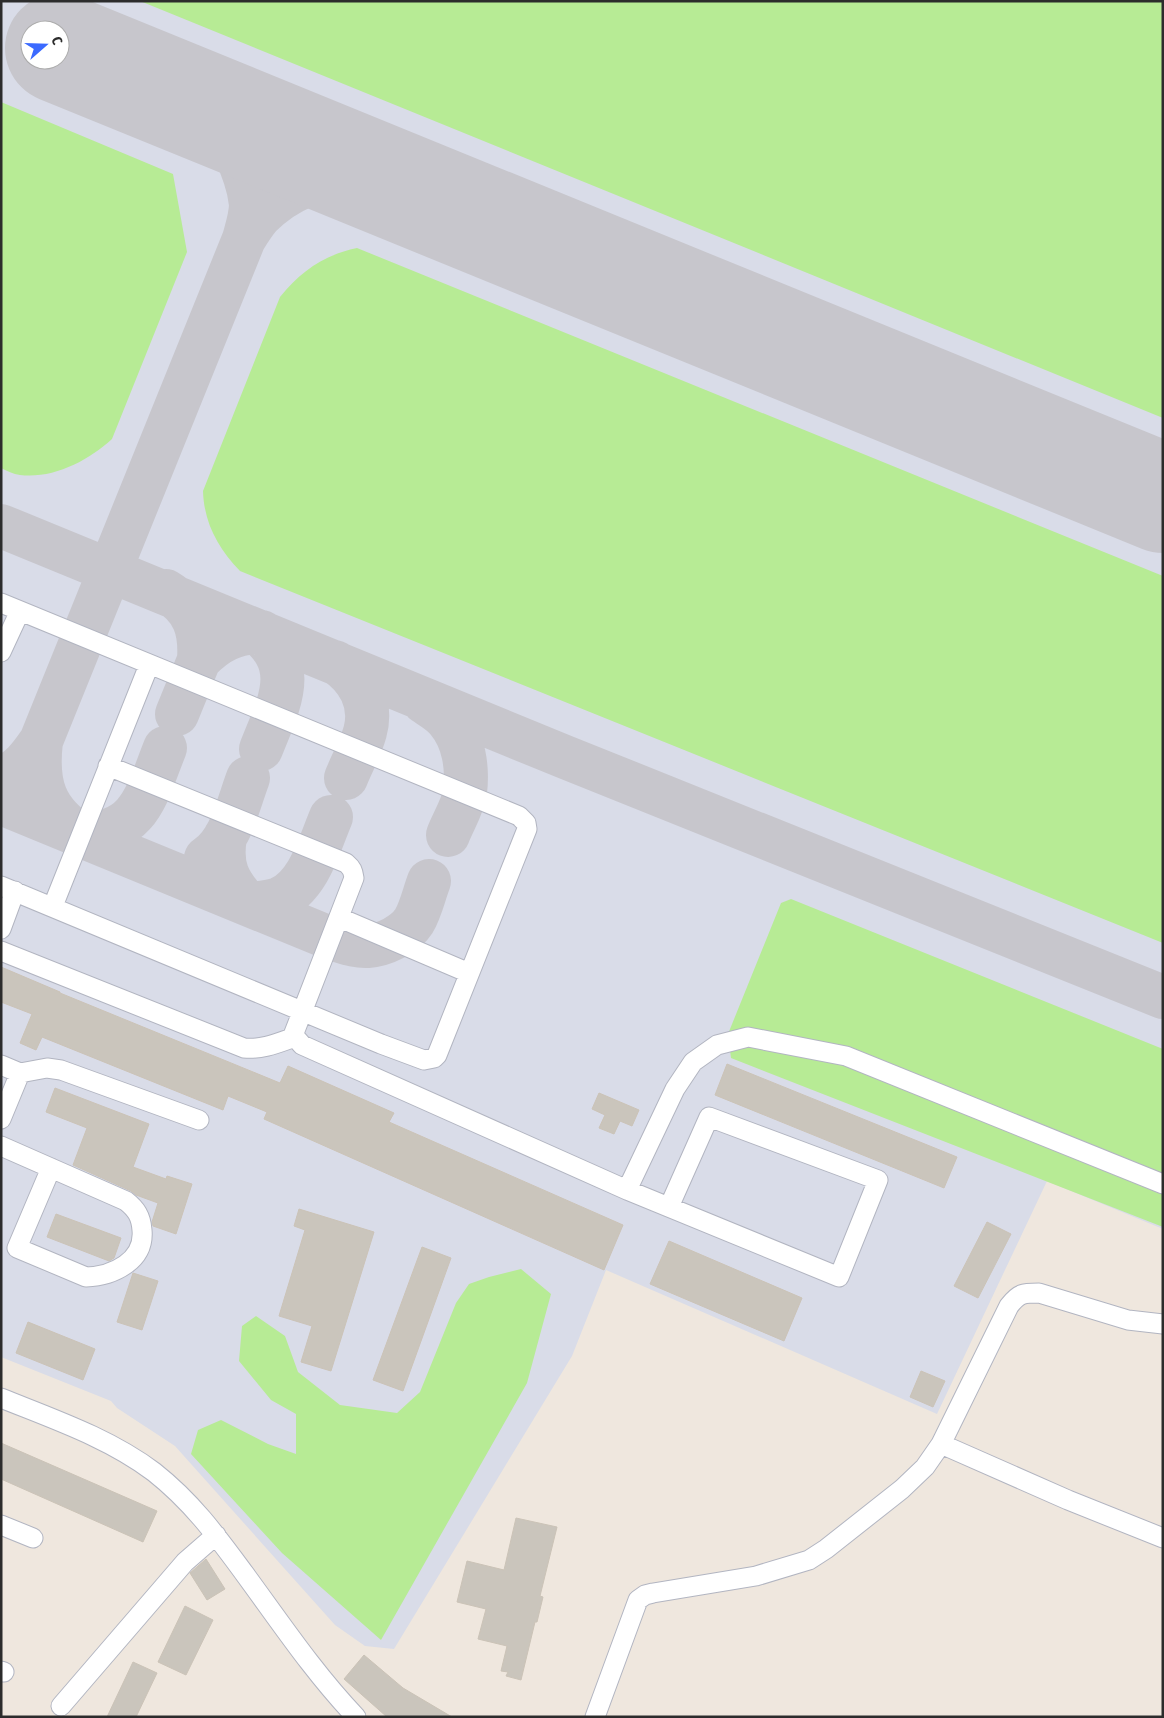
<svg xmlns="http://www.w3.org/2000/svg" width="1164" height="1718" viewBox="0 0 1164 1718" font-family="'Fira Sans Condensed',sans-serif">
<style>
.airport{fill:#d9dce8;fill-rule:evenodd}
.green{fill:#b7eb95}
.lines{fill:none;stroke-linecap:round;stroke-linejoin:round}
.taxiway{stroke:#c7c6cc;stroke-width:44}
.runway{stroke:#c7c6cc;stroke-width:110}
.building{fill:#cac5bc;stroke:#cbc3b7}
.minor-casing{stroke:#b2b5c1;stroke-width:21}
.minor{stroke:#fff;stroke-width:19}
</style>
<rect width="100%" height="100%" fill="#efe7de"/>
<!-- airport -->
<path class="airport" d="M1 1H1163V1229L1047 1181 937 1414 606 1270 572 1356 394 1649 365 1646 335 1625 175 1446 117 1408 111 1401 1 1357ZM30 30H60V60H30Z"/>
<!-- green -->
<path class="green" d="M140 1H1163V418Z
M1 102 173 174 187 252 112 439C88 461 53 479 20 475 13 474 7 471 1 468Z
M357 248 1163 576V943L240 571C218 548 204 523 203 491L280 297C301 271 324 255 357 248Z
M791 899 1163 1049V1227L731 1058 728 1034 781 903Z
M521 1269 551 1294 527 1383 381 1640 282 1553 191 1454 198 1430 221 1420 268 1444 296 1454V1414L271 1400 239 1361 242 1326 256 1316 285 1336 298 1372 340 1405 397 1413 420 1392 456 1303 469 1284 489 1277Z"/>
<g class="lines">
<!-- taxiway -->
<path class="taxiway" d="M244 239C249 231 254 223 260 216 292 184 333 172 378 178
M1 526 565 757 1163 997
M166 591C194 608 201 629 199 660 217 641 235 632 262 632
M253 629C302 665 279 703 261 749
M335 662C358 677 373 703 365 732 361 747 352 763 346 778
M424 702C433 708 442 713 448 721 464 740 468 768 465 792 463 806 453 822 448 835
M177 714 199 660
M41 741 244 239C247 228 251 216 251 204 250 195 248 186 245 177 234 142 217 122 188 100
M1 778C20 771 30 757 41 741 36 784 44 811 81 835 141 833 146 795 165 748
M1 803 330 938C342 941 355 947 368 946 384 945 405 935 414 921 421 909 424 894 429 881
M225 837C220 867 228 882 248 904 258 903 269 903 279 899 309 886 319 845 331 817
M206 858C231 842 238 804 248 778"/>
<!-- runway -->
<path class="runway" d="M60 48 1163 498"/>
</g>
<!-- building -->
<path class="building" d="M1 967 60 992V993L280 1083 288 1066 394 1113 389 1122 623 1225 604 1270 264 1119 267 1112 228 1096 223 1110 42 1037 36 1050 20 1043 32 1014 1 1002Z
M727 1064 957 1157 944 1188 715 1095Z
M55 1088 149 1124 133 1167 166 1179 167 1176 192 1184 176 1234 153 1226 152 1222 158 1203 136 1195 131 1191 73 1165 87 1128 46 1112Z
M599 1093 639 1110 632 1126 620 1121 614 1134 599 1128 605 1115 592 1109Z
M299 1209 374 1232 331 1371 301 1362 312 1326 279 1316 305 1230 294 1226Z
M56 1214 121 1238 114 1258 109 1261 47 1237Z
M987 1222 1011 1234 978 1298 954 1286Z
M669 1241 802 1298 784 1341 650 1284Z
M422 1247 451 1258 403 1391 373 1380Z
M133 1273 158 1281 142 1330 117 1322Z
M28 1322 95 1349 83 1380 16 1353Z
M921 1371 945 1381 933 1407 910 1397Z
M1 1443 157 1511 143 1542 1 1479Z
M516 1518 557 1527 540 1596 543 1597 537 1622H535L521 1680 506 1676 508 1672 501 1671 507 1646 478 1639 486 1609 457 1602 467 1561 504 1570Z
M206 1559 225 1589 207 1600 190 1573Z
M185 1606 213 1620 186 1675 158 1662Z
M364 1655 403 1688 452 1717H387L344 1679Z
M133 1662 157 1673 136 1717H107Z"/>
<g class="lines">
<!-- minor casing -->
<g class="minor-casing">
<path id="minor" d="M1 603 519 816 526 823 527 829 437 1055 434 1058 424 1060 381 1044 1 886
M1 652 20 611
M108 766 346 863C352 868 353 871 354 878L294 1033 295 1037 302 1045 627 1190
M53 906 149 665
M340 918 469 973
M1 929 15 891
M1 951 244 1048C262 1050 278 1043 295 1037
M1 1065 20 1073 47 1068 61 1070 199 1120
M1 1119 20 1073
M1 1146 126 1201C136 1209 141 1216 142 1230 145 1261 113 1276 86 1277L17 1248 51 1168
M669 1207 709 1117 878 1180 839 1277 627 1190 675 1089 693 1062 717 1045 748 1037 846 1056 1163 1184
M1 1398C53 1419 109 1438 154 1472 192 1502 216 1535 244 1573 280 1622 314 1673 356 1717
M941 1444 1009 1306C1019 1293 1023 1293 1039 1293L1128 1320 1163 1324
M1 1525 33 1538
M1 1671 4 1672
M61 1706 185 1562 216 1535
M595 1717 638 1600 645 1595 653 1593 756 1576 809 1560 826 1549 902 1489 925 1467 941 1444 1068 1500 1163 1538"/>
</g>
<!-- minor -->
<use href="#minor" class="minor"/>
</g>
<!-- border -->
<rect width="1164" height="1718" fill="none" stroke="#2c2c2c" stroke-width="5"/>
<!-- north arrow -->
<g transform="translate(45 45) rotate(70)"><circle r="24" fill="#ffffff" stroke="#ababab"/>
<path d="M0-4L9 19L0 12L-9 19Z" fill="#3b6aff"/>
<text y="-8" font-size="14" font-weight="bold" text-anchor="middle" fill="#2c2c2c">С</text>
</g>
</svg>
